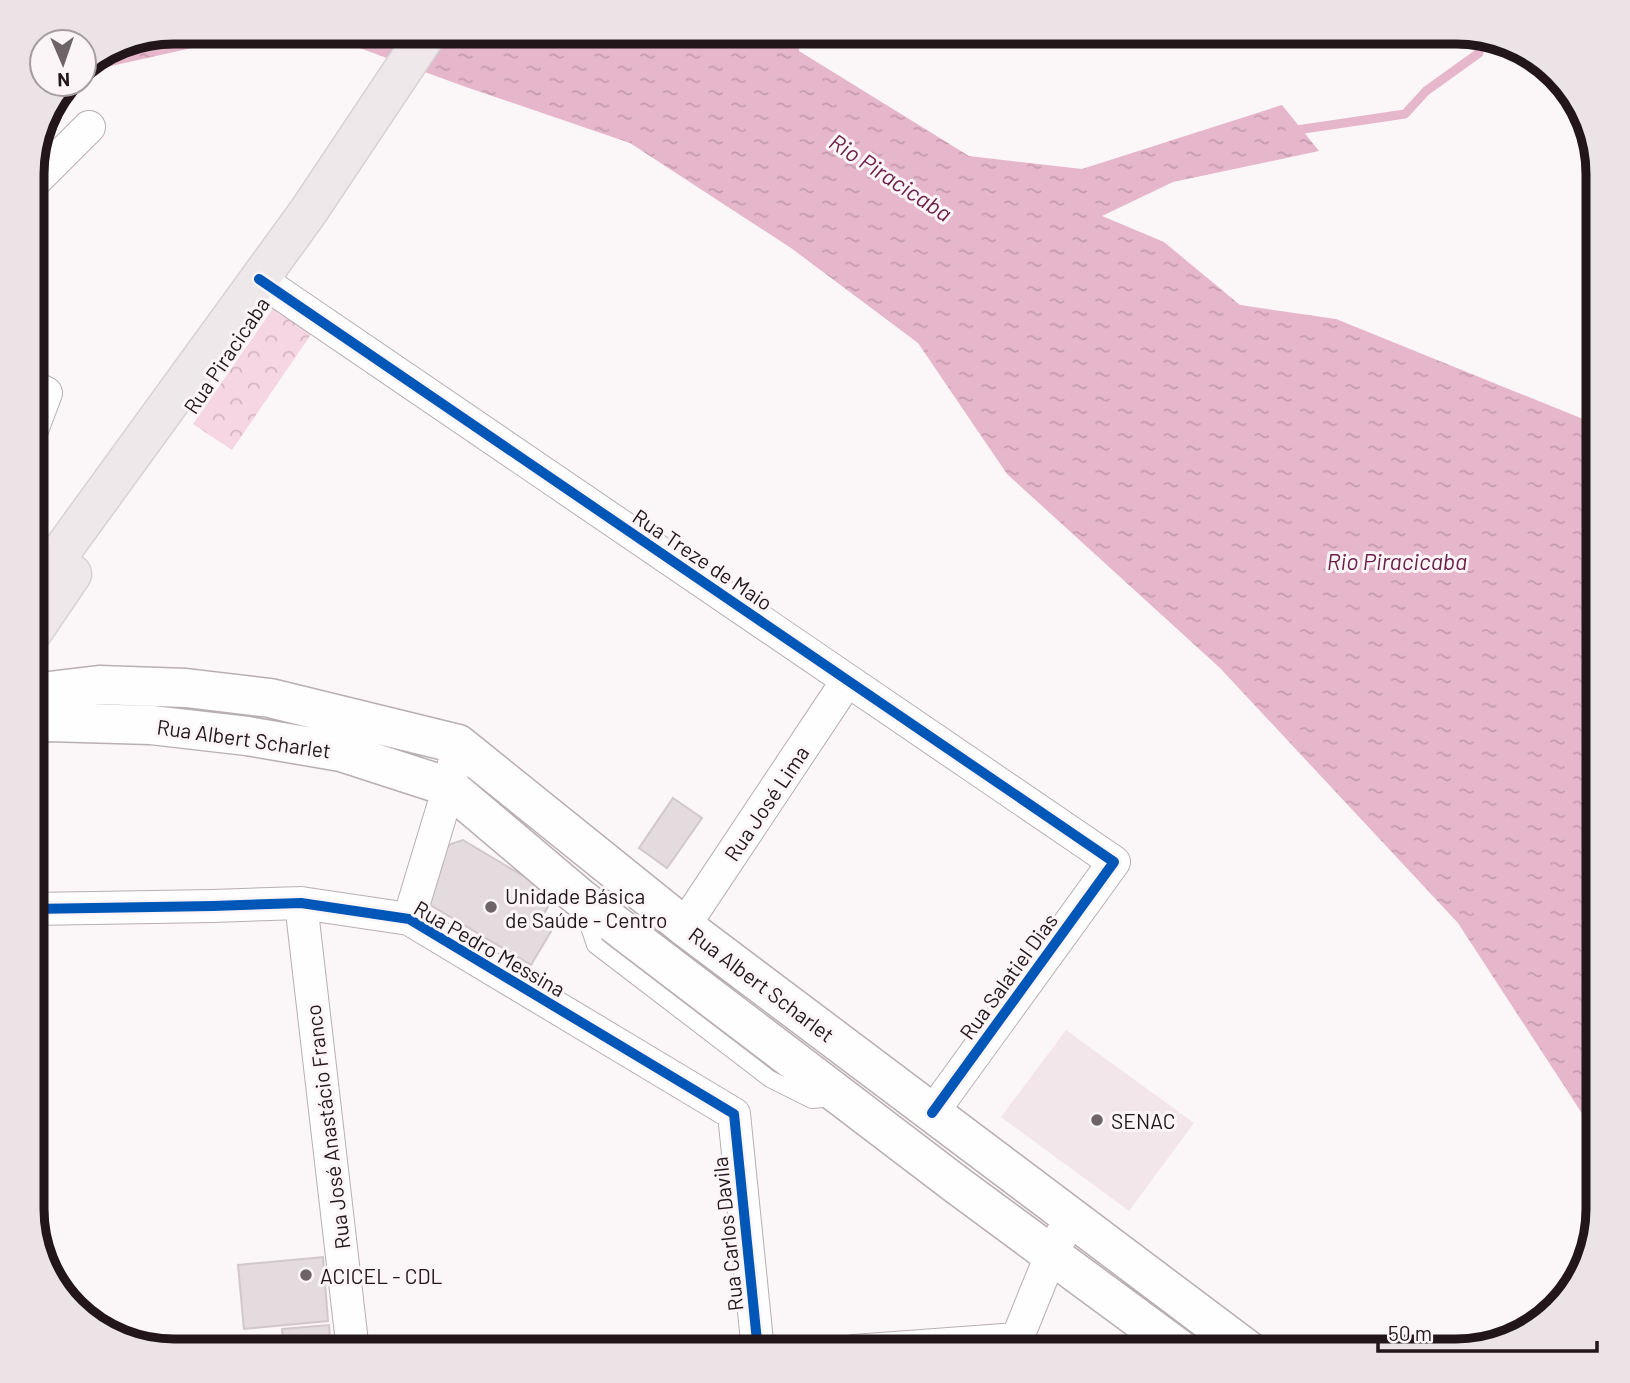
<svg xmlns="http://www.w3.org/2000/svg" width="1630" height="1383" viewBox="0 0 1630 1383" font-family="Barlow,sans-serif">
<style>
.built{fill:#f2e6eb}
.park{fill:url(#park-crowns)}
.water{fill:url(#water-ripples)}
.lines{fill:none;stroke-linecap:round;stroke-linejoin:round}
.stream{stroke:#e6b6ca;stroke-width:9}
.building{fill:#e3dbde;stroke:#d1c8cc;stroke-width:2}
.service-casing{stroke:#b8afb3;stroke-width:18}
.minor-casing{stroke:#b8afb3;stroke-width:34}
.secondary-casing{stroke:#b8afb3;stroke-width:41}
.primary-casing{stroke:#d6d2d4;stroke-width:41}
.service{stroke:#fefefe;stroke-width:16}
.minor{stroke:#fefefe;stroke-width:32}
.secondary{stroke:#fefefe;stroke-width:38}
.primary{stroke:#efe8eb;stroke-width:38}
.cycleway-casing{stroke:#fcf5f8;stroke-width:15}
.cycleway{stroke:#0057b8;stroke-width:10}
.poi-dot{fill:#6e6468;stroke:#fcf5f8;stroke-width:2.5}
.labels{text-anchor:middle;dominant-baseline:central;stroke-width:6;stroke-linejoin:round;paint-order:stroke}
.street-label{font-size:21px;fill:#22161b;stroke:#fcf5f8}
.poi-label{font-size:21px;fill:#22161b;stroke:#fcf5f8;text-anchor:start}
.water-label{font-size:23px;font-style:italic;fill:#6b1e47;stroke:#fcf5f8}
.rim{fill:none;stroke:#22161b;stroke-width:9}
</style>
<defs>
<pattern id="park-crowns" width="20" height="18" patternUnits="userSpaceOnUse" patternTransform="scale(1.75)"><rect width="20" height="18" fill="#f6d6e3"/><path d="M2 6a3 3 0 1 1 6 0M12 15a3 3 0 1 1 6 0" fill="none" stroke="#d3b7c2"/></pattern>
<pattern id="water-ripples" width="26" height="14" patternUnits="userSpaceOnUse" patternTransform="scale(1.75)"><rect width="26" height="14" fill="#e6b6ca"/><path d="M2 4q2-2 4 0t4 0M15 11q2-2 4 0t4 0" fill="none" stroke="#c59cad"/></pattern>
</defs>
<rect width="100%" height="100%" fill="#fbf6f8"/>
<!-- built -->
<path class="built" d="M1066 1030 1194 1123 1129 1211 1001 1117Z"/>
<!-- park -->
<path class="park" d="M276 304 314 330 232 450 193 424Z"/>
<!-- water -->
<path class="water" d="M173 32H276L201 46 84 72V64L119 42Z
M316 32H797L799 51 969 156 1082 169 1282 105 1319 151 1173 182 1102 216 1164 242 1240 305 1336 319 1593 423 1598 428V1138L1458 923 1220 668 1007 474 918 343 791 248 630 143 463 86Z"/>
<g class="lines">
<!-- stream -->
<path class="stream" d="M1290 131 1405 114 1426 91 1479 53 1477 36"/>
</g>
<!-- building -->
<path class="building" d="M673 798 702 818 667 868 639 848Z
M463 840 555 895 543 915 556 923 531 965 422 900 440 853 451 844Z
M323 1257 328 1321 244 1329 238 1265Z
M329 1325 331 1351H284L282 1329Z"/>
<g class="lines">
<!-- service casing -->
<g class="service-casing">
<path id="service" d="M583 909 595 945 770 1079 812 1100 835 1098"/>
</g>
<!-- minor casing -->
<g class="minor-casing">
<path id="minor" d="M32 184 89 127
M259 279 1114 862 932 1113
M32 430 46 393 32 386
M301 903 353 1351
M32 909 213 906 301 903 409 919 734 1114 758 1351
M409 919 449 787 458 744
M684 926 847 681
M1017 1339 1051 1255 1071 1217
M854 1351 1017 1339"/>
</g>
<!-- secondary casing -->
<g class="secondary-casing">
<path id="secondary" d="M32 693 99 685 186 688 270 698 458 744 684 926 1249 1351
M32 724 49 722 151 725 247 736 341 752 449 787 579 897 957 1185 1182 1351"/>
</g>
<!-- primary casing -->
<g class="primary-casing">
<path id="primary" d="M32 592 308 212 428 32
M32 633 72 574"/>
</g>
<!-- service -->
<use href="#service" class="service"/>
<!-- minor -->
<use href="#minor" class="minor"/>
<!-- secondary -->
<use href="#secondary" class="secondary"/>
<!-- primary -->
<use href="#primary" class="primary"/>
<!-- cycleway casing -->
<g class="cycleway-casing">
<path id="cycleway" d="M259 279 1114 862 932 1113
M32 909 213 906 301 903 409 919 734 1114 758 1351"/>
</g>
<!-- cycleway -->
<use href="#cycleway" class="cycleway"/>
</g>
<!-- markers -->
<g class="poi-dot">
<circle cx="491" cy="907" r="7"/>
<circle cx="1097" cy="1120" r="7"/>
<circle cx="306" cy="1275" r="7"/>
</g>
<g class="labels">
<!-- street labels -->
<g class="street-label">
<text transform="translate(226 355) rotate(-56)">Rua Piracicaba</text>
<text transform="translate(703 559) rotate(34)">Rua Treze de Maio</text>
<text transform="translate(244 738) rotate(8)">Rua Albert Scharlet</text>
<text transform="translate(766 803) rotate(-56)">Rua José Lima</text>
<text transform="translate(490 948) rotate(30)">Rua Pedro Messina</text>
<text transform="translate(1008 976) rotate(-54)">Rua Salatiel Dias</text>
<text transform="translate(762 984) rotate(37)">Rua Albert Scharlet</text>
<text transform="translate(327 1127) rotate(-97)">Rua José Anastácio Franco</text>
<text transform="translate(727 1234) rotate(-96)">Rua Carlos Davila</text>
</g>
<!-- poi labels -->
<g class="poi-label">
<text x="505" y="895">Unidade Básica<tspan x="505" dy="24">de Saúde - Centro</tspan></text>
<text x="1111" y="1120">SENAC</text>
<text x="320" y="1275">ACICEL - CDL</text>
</g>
<!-- water labels -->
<g class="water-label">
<text transform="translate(891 177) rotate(33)">Rio Piracicaba</text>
<text x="1397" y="561">Rio Piracicaba</text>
</g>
</g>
<!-- crop -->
<path d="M0 0H1630V1383H0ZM174 44H1456A130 130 0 0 1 1586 174V1209A130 130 0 0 1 1456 1339H174A130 130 0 0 1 44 1209V174A130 130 0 0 1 174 44Z" fill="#ebe3e6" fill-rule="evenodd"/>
<path class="rim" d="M174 44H1456A130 130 0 0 1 1586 174V1209A130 130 0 0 1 1456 1339H174A130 130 0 0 1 44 1209V174A130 130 0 0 1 174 44Z"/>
<!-- north arrow -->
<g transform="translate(63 63) rotate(178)"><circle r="33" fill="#fcf5f8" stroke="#a59ca0" stroke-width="2"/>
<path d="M0-5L12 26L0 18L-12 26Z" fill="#6e6468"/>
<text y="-10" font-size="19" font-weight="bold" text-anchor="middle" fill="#22161b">N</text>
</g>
<!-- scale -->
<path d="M1378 1341v10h219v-10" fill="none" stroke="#22161b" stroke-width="3.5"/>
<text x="1388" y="1341" font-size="21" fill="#22161b" stroke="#fcf5f8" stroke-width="5" paint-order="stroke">50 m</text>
</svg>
